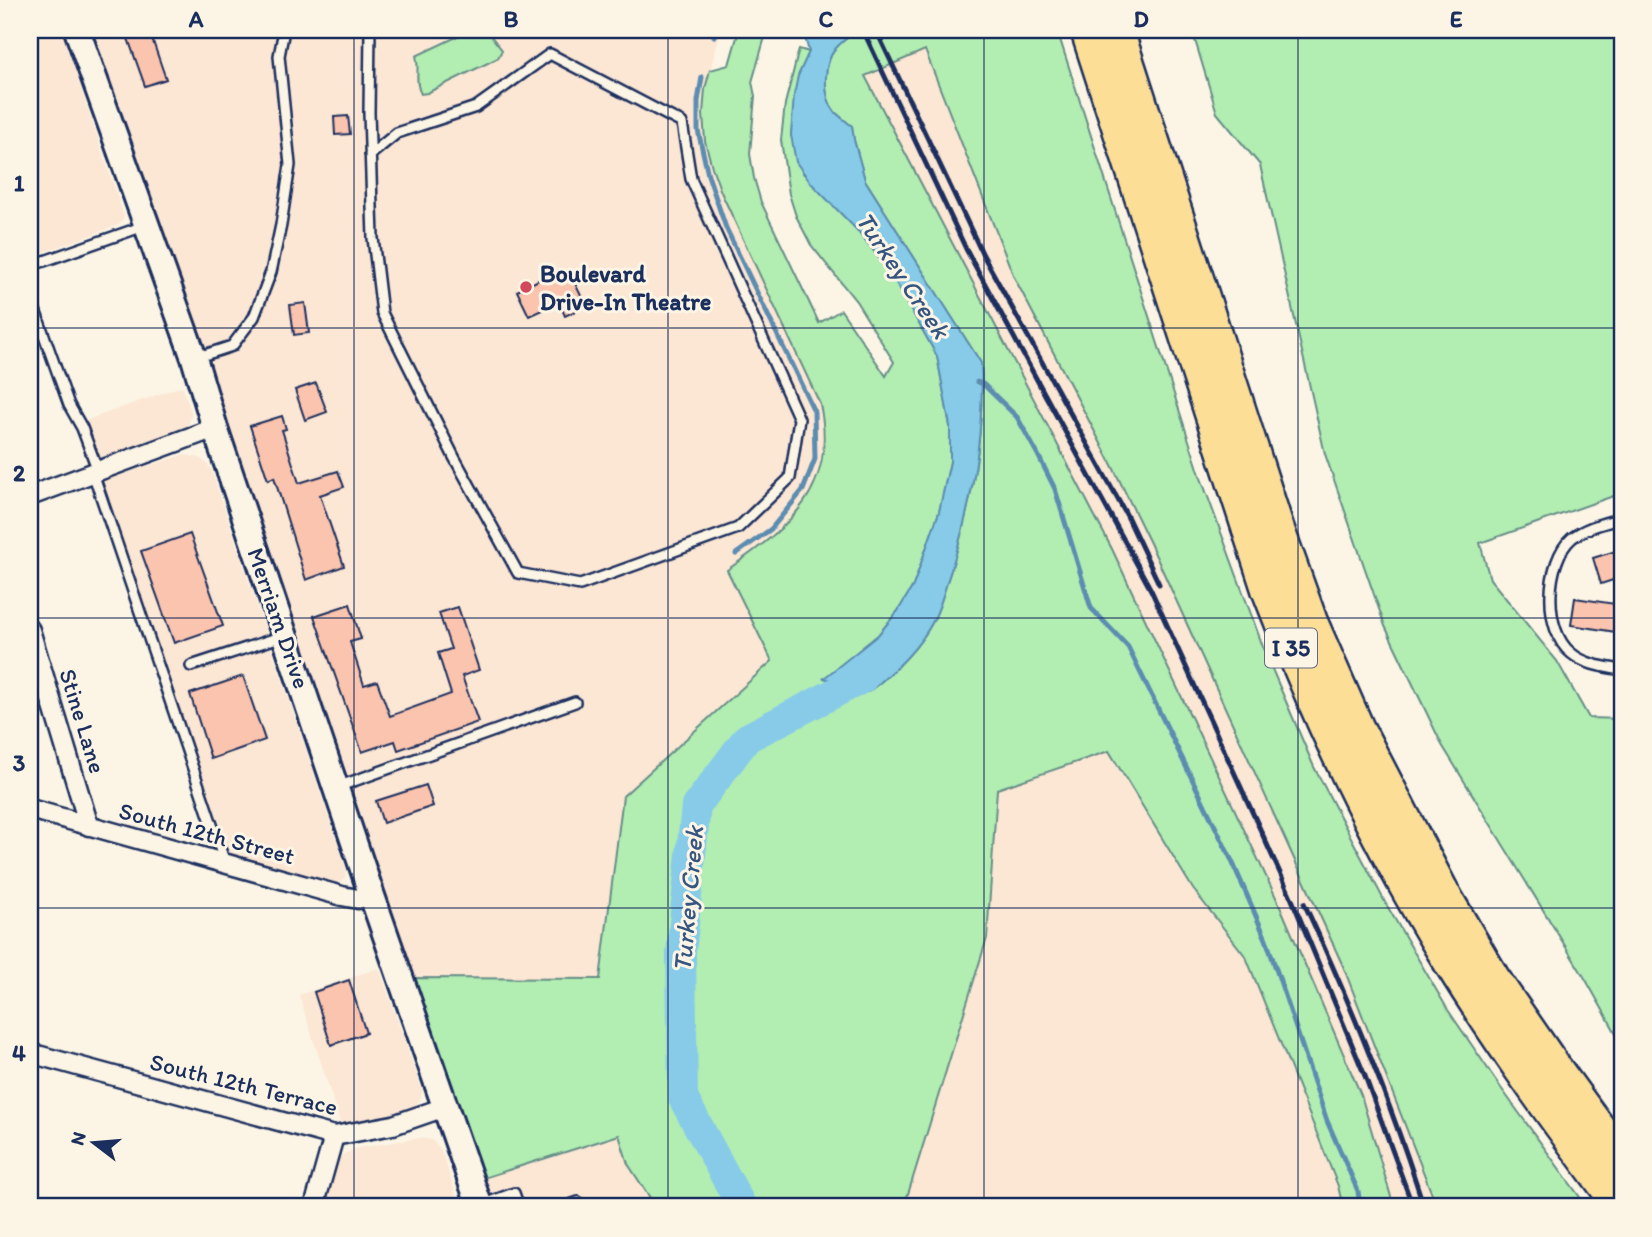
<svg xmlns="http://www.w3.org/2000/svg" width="1652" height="1237" viewBox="0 0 1652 1237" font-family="Itim,sans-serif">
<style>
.built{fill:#fce6d4}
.green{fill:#b2edb2;stroke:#668e88;stroke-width:2}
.water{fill:#88cbe9;stroke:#5c8db1;stroke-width:2}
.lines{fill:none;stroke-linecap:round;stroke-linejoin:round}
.stream{stroke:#5c8db1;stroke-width:5}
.river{stroke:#88cbe9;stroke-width:30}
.building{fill:#fbc4ae;stroke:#1b2f5e;stroke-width:2}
.lane-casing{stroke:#1b2f5e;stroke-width:14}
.street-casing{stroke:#1b2f5e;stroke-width:23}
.secondary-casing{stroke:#1b2f5e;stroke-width:30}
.highway-casing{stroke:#1b2f5e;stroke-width:37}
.lane{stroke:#fcf5e5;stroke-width:9}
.street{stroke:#fcf5e5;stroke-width:18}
.secondary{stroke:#fcf5e5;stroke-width:24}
.highway{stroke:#fcde96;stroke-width:32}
.rail{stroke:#1b2f5e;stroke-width:5}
.grid{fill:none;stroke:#1b2f5e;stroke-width:2;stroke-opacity:0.55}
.poi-dot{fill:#d1495b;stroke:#fcf5e5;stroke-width:2.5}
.labels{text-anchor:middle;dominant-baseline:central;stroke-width:6;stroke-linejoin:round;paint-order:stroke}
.shield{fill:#fcf5e5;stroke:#5e6a86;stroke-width:2}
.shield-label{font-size:23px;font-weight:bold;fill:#1b2f5e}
.poi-label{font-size:24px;font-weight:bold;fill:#1b2f5e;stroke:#fcf5e5;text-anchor:start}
.street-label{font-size:24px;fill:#1b2f5e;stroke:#fcf5e5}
.water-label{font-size:26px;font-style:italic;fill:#365681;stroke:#fcf5e5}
.neatline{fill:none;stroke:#1b2f5e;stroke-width:2.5}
.grid-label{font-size:23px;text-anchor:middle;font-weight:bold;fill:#1b2f5e}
</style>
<rect width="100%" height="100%" fill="#fcf5e5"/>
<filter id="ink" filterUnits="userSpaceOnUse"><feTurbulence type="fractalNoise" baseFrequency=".0143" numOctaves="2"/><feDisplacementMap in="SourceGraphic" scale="14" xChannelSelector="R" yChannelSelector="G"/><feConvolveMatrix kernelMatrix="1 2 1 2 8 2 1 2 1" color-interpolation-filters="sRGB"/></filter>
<g filter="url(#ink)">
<!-- built -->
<path class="built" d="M30 30H61L124 216 120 224 113 227 30 257Z
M82 30H721L705 89 703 114 705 141 721 192 820 404 825 426 823 453 819 476 794 516 757 549 728 571 772 661 624 796 600 979 411 978Z
M925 50 1109 459 1150 543 1343 966 1437 1207H1394L1361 1095 1280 906 1112 549 865 75Z
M30 280 53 345 30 354Z
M182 386 192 414 185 432 88 469 76 424Z
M183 455 198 457 207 464 211 469 346 869 345 878 337 885 325 886 217 856 92 484Z
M1109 751 1193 889 1246 957 1338 1186 1343 1207H904L987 938 997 789Z
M379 968 422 1090 421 1098 410 1113 342 1128 299 995Z
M619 1135 628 1164 656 1207H490L480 1179Z
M419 1138 432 1140 441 1149 460 1207H323L336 1163 342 1155 358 1148Z"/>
<!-- green -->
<path class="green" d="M471 30H486L502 50 498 58 427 93 421 94C414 82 420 69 416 56Z
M739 30H767L752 82 755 96 750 154 754 178 761 202 819 323 841 310 886 376 894 362 856 301 811 245 796 216 789 194 781 140 785 104 799 49 809 52 798 76 791 135 803 173 858 231 889 270 937 356 950 426V462L939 512 913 586 898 611 878 635 825 678 868 692C893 673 918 650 933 621 941 606 945 587 951 570 972 503 985 434 981 363L865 180 854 140 852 126C847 122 840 117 835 112 822 97 823 63 836 48 842 41 851 35 858 30H1057L1201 478 1266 655 1314 767 1386 904 1448 1010 1501 1088 1587 1207H1437L1343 966 1150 543 1109 459 1014 277 925 50 865 76 1112 549 1280 906 1361 1095 1394 1207H1343L1338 1186 1246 957 1193 889 1109 751 997 789 987 938 904 1207H656L628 1164 619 1135 480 1179 411 978 600 979 623 796 772 661 727 570C790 526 838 489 820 404L721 192 712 167 705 141 703 114 705 89 710 70 729 65Z
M1192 30H1622V493L1480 543 1490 579 1557 661 1589 718 1622 719V1044L1586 980 1442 745 1385 626 1325 454 1260 165 1217 113Z"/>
<!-- water -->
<path class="water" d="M803 30H858C851 35 842 41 836 48 823 63 822 96 835 112 840 117 847 122 852 126L854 140 865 180 981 363C985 434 972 503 951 570 945 587 941 606 933 621 918 650 893 673 868 692L824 678 878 635 898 611 913 586 939 512 950 462V426L937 356 889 270 858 231 811 183 796 162 791 135 794 95 798 76 809 52Z"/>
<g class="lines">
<!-- stream -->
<path class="stream" d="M714 36 718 30
M702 77 698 101V130L708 175 726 228 814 411 815 459 803 490 771 529 736 554
M977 382 983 384 1017 417 1037 453 1055 489 1091 608 1128 647 1232 861 1266 939 1327 1121 1358 1191 1360 1207"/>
<!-- river -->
<path class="river" d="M742 1207 683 1098 681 953 696 806 747 738 862 679 879 659"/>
</g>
<!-- building -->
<path class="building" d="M125 30H149L166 79 145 86Z
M348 116 350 134 335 135 334 117Z
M556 271 560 278 570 273 586 306 565 316 559 302 529 316 517 291Z
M305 303 309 333 294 335 290 305Z
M316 383 327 412 305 420 295 390Z
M282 416 286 429 282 430 299 483 338 471 344 487 320 495 344 566 306 580 274 477 268 480 250 426Z
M190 534 223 626 174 643 141 551Z
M1622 549V577L1601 584 1593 558Z
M1575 598 1622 605V633L1571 625Z
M350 604 361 639 350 642 364 685 377 681 390 716 451 694 438 653 451 649 439 613 458 607 479 670 462 676 478 722 398 750 395 741 362 752 314 616Z
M243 676 265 740 211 759 190 694Z
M426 785 433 806 383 823 376 801Z
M349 980 366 1033 331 1045 314 992Z"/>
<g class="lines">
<!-- lane casing -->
<g class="lane-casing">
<path id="lane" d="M370 30 369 113 373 238 382 313 454 457 518 573 580 585 738 528 790 478 799 419 691 179 682 123 550 54 476 107 397 133 370 155
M30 266 144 226
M30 296 69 405 82 428 98 471
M195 358 232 346 254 317 271 272 281 225 290 165 279 56 284 30
M93 473 225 863
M1622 518C1605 523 1586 527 1572 538 1545 561 1543 631 1571 653 1585 665 1605 667 1622 670
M191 666 283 636
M337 787 575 702
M481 1205 514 1193 519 1207
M564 1207 578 1202 580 1207"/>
</g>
<!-- street casing -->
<g class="street-casing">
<path id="street" d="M30 496 215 428
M30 630 89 826
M30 809 342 896 358 899 371 893
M30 1053 334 1136 393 1125 445 1107
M314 1207 334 1136"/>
</g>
<!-- secondary casing -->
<g class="secondary-casing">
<path id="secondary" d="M77 30 194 358 215 428 371 893 480 1207"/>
</g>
<!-- highway casing -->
<g class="highway-casing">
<path id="highway" d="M1087 30 1268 589C1318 719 1378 845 1451 964 1503 1048 1562 1128 1621 1207
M1117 30 1277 527 1311 622 1357 727 1443 893 1493 978 1555 1068 1622 1160"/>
</g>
<!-- lane -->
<use href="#lane" class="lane"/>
<!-- street -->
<use href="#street" class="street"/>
<!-- secondary -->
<use href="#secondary" class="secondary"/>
<!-- highway -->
<use href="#highway" class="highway"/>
<!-- rail -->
<path class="rail" d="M863 30 966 249 1151 590 1291 897 1365 1076 1413 1207
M876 30 983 255 1127 516 1159 584
M1304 903C1350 1002 1391 1103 1424 1207"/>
</g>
</g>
<!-- grid -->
<path class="grid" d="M354 30V1207M668 30V1207M984 30V1207M1298 30V1207M30 328H1622M30 618H1622M30 908H1622"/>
<!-- markers -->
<circle class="poi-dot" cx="526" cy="287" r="7"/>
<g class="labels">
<!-- shield labels -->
<rect class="shield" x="1265" y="628.5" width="52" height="39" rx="5"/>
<g class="shield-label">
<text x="1291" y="648">I 35</text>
</g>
<!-- poi labels -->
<g class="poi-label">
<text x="540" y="273">Boulevard<tspan x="540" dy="28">Drive-In Theatre</tspan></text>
</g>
<!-- street labels -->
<g class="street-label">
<text transform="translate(279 618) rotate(71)">Merriam Drive</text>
<text transform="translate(83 721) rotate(73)">Stine Lane</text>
<text transform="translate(207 833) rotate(15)">South 12th Street</text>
<text transform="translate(244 1084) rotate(14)">South 12th Terrace</text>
</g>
<!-- water labels -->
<g class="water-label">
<text transform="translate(903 275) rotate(56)">Turkey Creek</text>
<text transform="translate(688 899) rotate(-85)">Turkey Creek</text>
</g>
</g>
<!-- margin -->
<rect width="1652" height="1237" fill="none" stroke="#fcf5e5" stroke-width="77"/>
<!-- north arrow -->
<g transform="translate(94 1143) rotate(286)" stroke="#fcf5e5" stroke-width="5" paint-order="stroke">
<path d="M0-5L12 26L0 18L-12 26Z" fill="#1b2f5e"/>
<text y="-10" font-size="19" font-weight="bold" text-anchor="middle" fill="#1b2f5e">N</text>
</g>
<rect x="38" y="38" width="1576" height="1160" class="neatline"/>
<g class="grid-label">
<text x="196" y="27">A</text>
<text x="511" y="27">B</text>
<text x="826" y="27">C</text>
<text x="1141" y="27">D</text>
<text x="1456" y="27">E</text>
<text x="19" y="191">1</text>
<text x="19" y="481">2</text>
<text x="19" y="771">3</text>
<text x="19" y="1061">4</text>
</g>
</svg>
